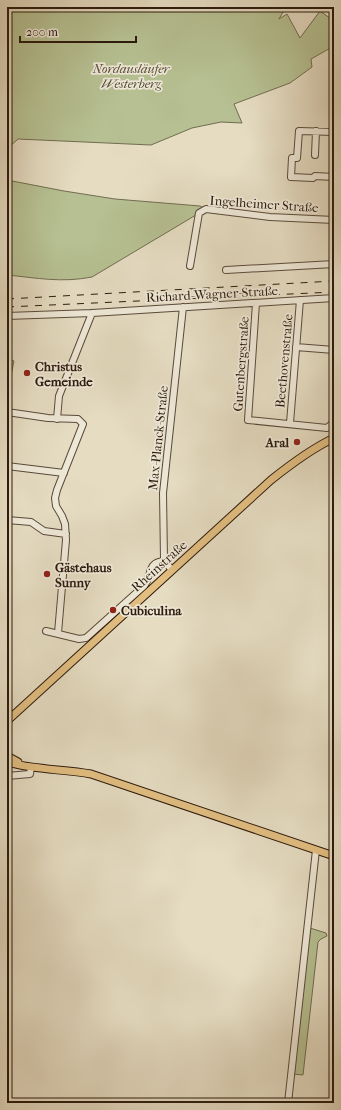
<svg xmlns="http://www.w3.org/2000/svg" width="341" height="1110" viewBox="0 0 341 1110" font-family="'IM FELL French Canon',serif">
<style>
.green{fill:#b6c092;stroke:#716d50}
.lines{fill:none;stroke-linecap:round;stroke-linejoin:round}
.minor-casing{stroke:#5a4a3a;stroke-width:8}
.major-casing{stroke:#2c1a0d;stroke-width:9}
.minor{stroke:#eee8d7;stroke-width:6}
.major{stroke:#e2be81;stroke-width:7}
.rail{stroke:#2c1a0d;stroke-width:1;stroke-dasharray:7 7;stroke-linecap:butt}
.poi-dot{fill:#8f2418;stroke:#eee8d7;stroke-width:1.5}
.labels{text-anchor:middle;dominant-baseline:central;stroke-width:3.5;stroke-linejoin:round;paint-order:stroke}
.park-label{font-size:13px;font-style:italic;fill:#554c35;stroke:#eee8d7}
.street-label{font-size:13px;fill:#2c1a0d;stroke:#eee8d7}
.poi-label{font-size:13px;font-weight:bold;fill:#2c1a0d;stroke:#eee8d7;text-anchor:start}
</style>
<rect width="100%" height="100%" fill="#e5dcc2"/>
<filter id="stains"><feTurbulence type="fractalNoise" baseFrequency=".005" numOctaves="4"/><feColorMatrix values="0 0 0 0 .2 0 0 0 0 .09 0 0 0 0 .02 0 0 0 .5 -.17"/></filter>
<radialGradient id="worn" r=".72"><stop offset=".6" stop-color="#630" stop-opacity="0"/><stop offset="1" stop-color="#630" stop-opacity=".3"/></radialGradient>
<!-- green -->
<path class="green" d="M7 7H286L279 19 287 14 300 38 320 11 334 21V46L311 59 312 67 290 83 234 104 242 123 221 122 192 128 151 145 18 139 7 149Z
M7 180 64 191 115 199 200 206 206 209 92 277C61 283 38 278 7 275Z
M7 359 14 361 9 385H7Z
M310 928 326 933 327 936 321 939 318 942 303 1075 293 1074Z"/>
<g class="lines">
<!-- minor casing -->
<g class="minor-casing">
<path id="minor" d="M334 132 299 131 297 158H292L291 177 313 178 315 176 334 177
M315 155 316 131
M190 266 199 213 206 209 270 217 334 220
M226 270 334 264
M256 303 248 420 327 428 334 422
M7 316 92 313 334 298
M296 347 334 350
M7 412 48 418 78 419 83 424 57 490 55 498 56 506 62 516 65 524 66 540 58 633
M57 419 59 396 92 313
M290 423 300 300
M7 466 64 473
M7 520 31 522 44 531 66 534
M172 570 166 563 164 559 163 493 183 307
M46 631 79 639 86 638 144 586C153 575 146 562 165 561
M7 776 30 774 31 767
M288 1103 316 850"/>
</g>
<!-- major casing -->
<g class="major-casing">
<path id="major" d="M7 721 271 480C291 464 311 449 334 438
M7 756 18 762
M7 762C34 770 64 769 91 774L334 856"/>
</g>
<!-- minor -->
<use href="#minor" class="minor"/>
<!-- major -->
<use href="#major" class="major"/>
<!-- rail -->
<path class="rail" d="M7 299 334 281
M7 307 334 292"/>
</g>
<!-- markers -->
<g class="poi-dot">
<circle cx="27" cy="373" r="4"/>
<circle cx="297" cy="442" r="4"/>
<circle cx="47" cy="574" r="4"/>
<circle cx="113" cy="610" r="4"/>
</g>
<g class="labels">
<!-- park labels -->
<g class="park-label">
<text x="131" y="68">Nordausläufer<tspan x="131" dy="15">Westerberg</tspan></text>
</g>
<!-- street labels -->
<g class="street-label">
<text transform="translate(264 204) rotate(4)">Ingelheimer Straße</text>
<text transform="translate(212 294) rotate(-3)">Richard-Wagner-Straße</text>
<text transform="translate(284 361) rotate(-85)">Beethovenstraße</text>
<text transform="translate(241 364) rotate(-86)">Gutenbergstraße</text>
<text transform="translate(158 438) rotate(-84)">Max-Planck-Straße</text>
<text transform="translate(159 566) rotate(-42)">Rheinstraße</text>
</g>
<!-- poi labels -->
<g class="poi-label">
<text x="35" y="366">Christus<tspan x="35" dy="15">Gemeinde</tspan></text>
<text x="289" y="442" text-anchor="end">Aral</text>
<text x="55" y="567">Gästehaus<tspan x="55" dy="15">Sunny</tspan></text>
<text x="121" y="610">Cubiculina</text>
</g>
</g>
<!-- margin -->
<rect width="341" height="1110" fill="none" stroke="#e5dcc2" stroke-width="24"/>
<rect x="8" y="8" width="325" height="1094" fill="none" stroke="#2c1a0d" stroke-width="2"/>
<rect x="12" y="12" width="317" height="1086" fill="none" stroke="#2c1a0d"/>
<!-- scale -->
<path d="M20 36v6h116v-6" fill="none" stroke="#2c1a0d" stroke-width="2"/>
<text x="26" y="36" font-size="12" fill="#2c1a0d" stroke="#eee8d7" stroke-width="3" paint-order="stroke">200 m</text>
<rect width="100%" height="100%" filter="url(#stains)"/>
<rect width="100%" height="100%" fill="url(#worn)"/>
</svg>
